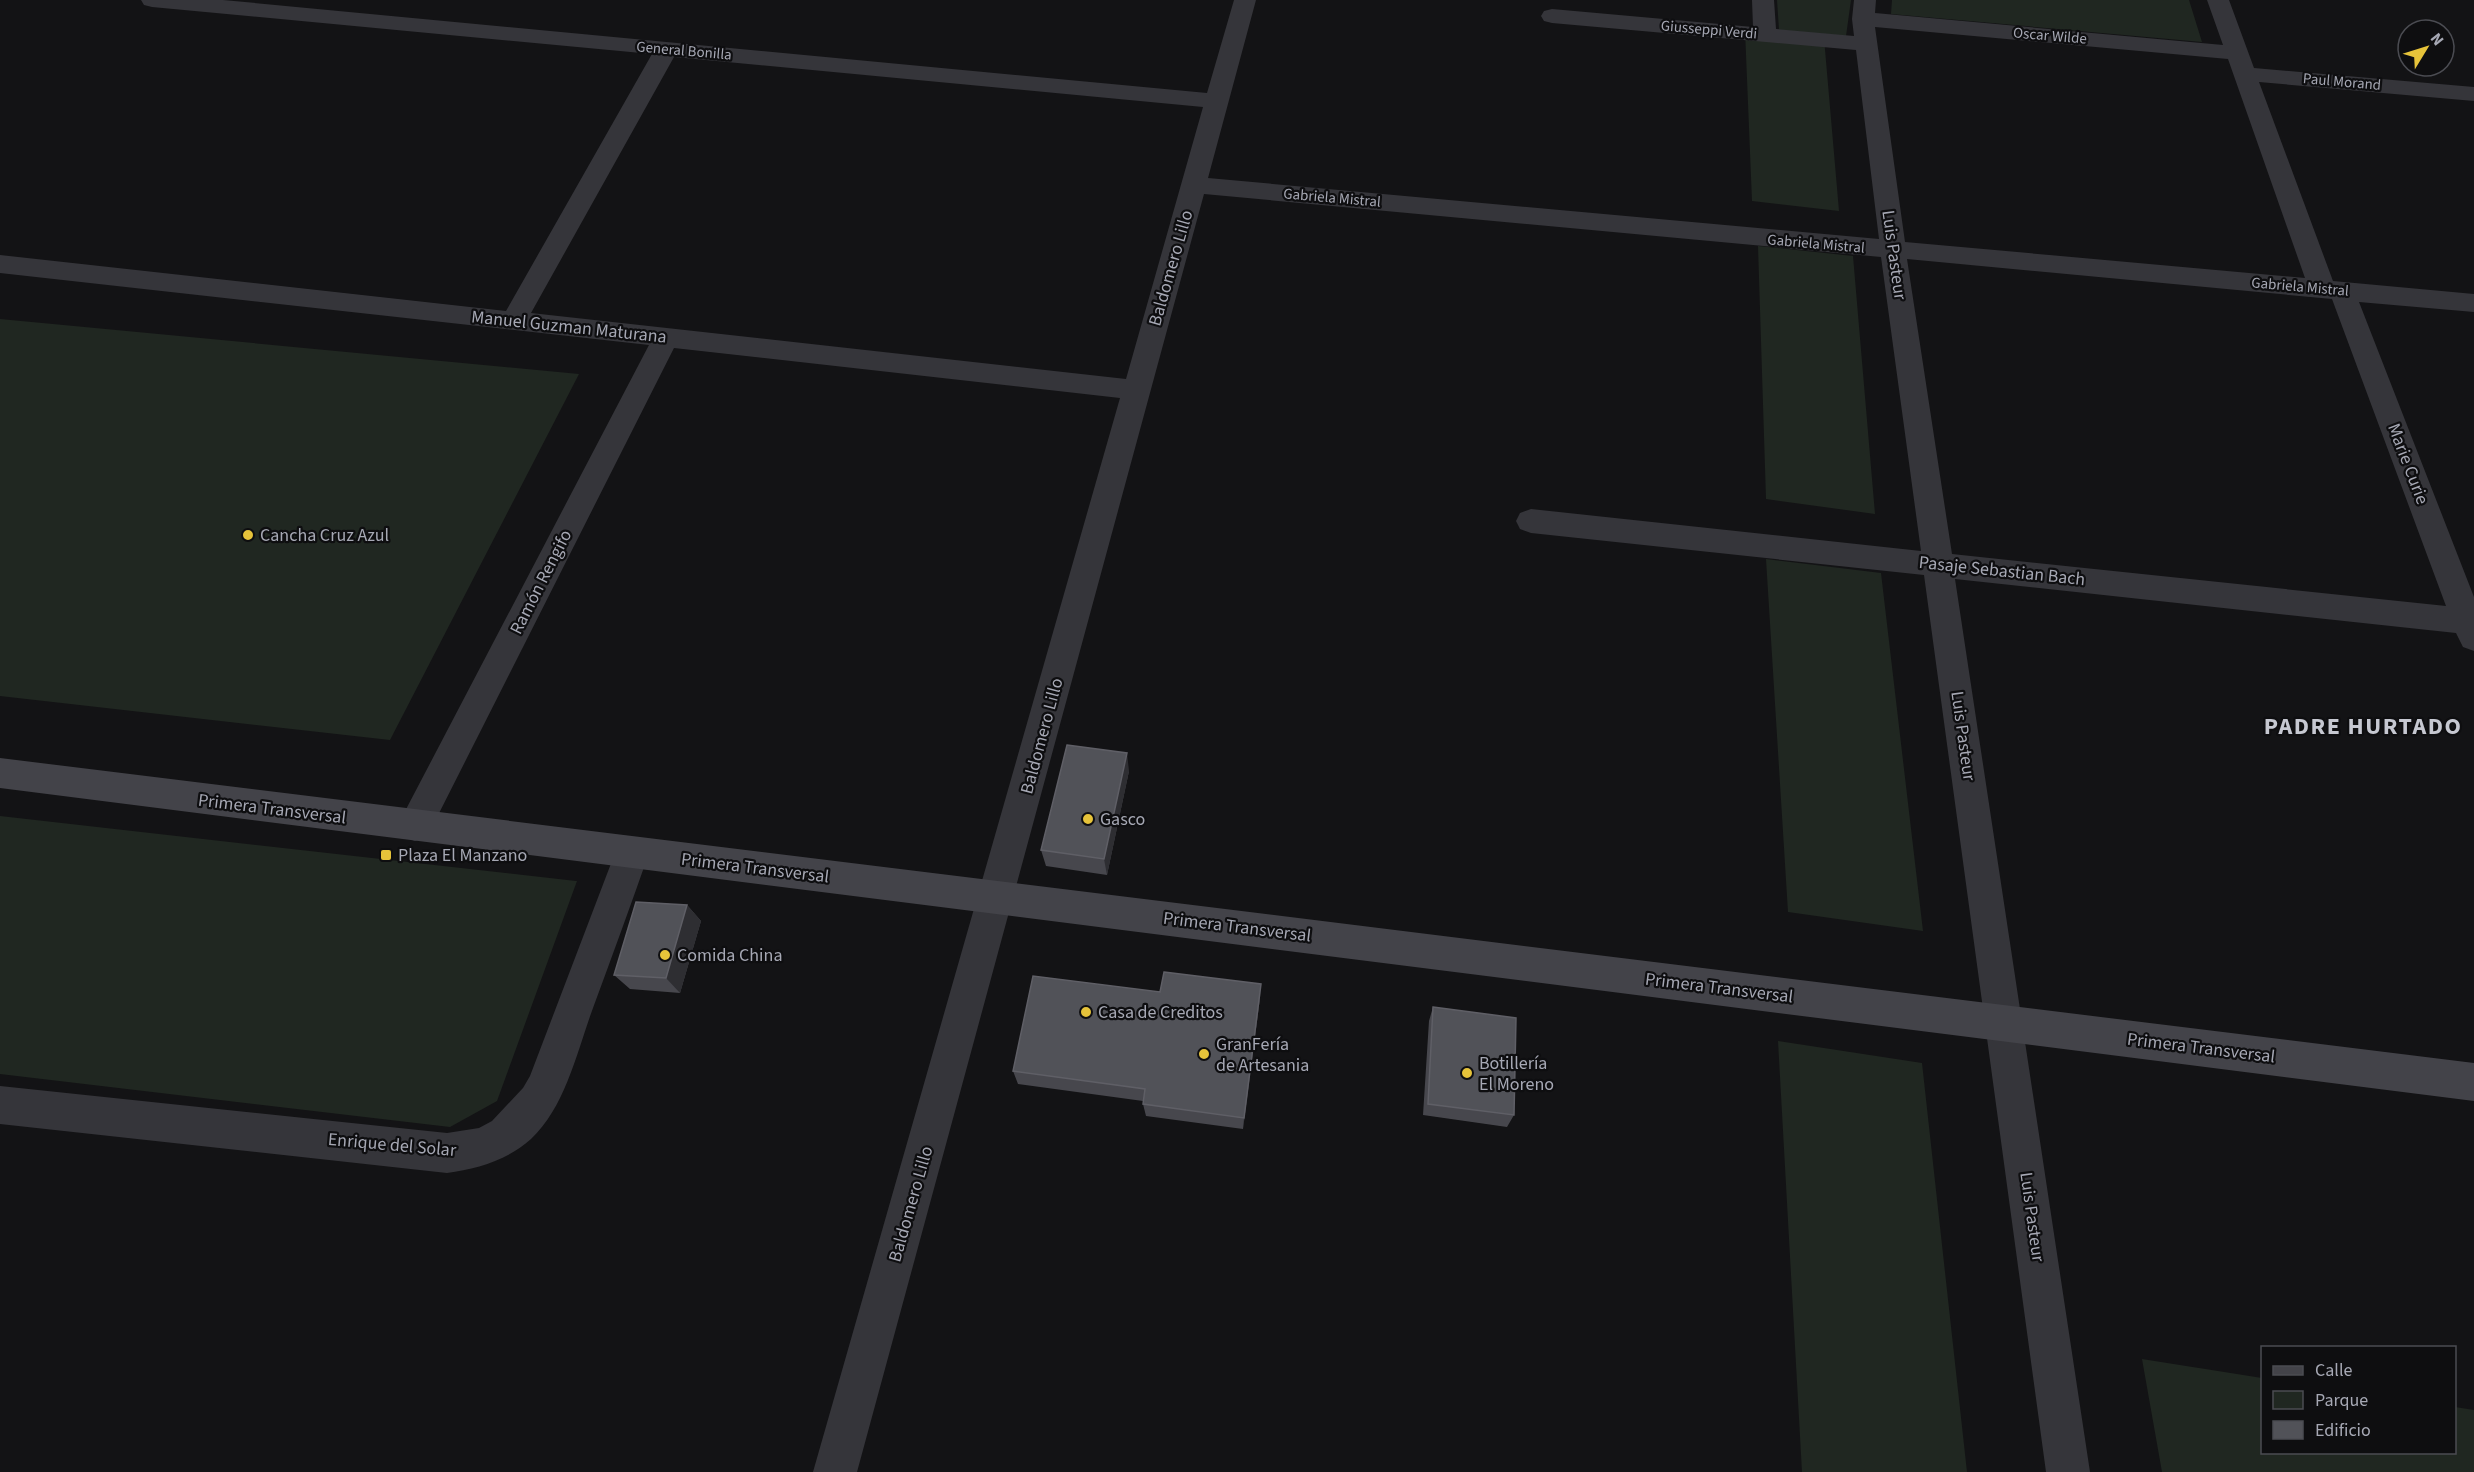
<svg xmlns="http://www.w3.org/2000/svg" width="2474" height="1472" viewBox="0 0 2474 1472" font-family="'Source Sans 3',sans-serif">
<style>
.green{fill:#202721}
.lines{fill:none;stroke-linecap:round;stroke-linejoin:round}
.minor{fill:#35353a;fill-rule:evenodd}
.secondary{fill:#434349;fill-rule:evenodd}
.wall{fill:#47474d}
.shaded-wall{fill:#2e2e32}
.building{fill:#515258;stroke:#5f5f66;stroke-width:1.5}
.poi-dot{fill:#e6c33a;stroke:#0e0e10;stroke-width:2}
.labels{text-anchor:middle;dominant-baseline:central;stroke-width:4.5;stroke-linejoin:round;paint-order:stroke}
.far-street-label{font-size:15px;fill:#a6a8b4;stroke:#0e0e10}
.street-label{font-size:18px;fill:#a6a8b4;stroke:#0e0e10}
.poi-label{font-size:18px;fill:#a6a8b4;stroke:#0e0e10;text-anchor:start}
.district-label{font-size:24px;font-weight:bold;letter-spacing:1.5px;fill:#c6c8d1;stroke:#0e0e10}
</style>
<rect width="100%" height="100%" fill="#131315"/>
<!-- green -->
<path class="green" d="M1777 0H1851L1846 36 1779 30Z
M1892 0H2189L2202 42 1891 14Z
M1745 30 1824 38 1839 211 1752 201Z
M1758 246 1853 256 1875 514 1766 499Z
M0 319 579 374 390 740 0 696Z
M1766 559 1881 573 1923 931 1788 912Z
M0 816 576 881H577L497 1101 450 1127 0 1074Z
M1778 1041 1922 1063 1967 1472H1802Z
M2142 1359 2262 1378V1452H2454L2455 1407 2474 1410V1472H2162Z"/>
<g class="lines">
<!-- minor -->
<path class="minor" d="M141 0H223L1207 93 1234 0H1256L1208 178 1879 239 1856 50 1552 23 1544 21 1541 16 1544 11 1552 9 1753 27 1752 0H1774L1776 29 1854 36 1852 19 1854 0H1876L1875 13 2223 45 2207 0H2229L2254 68 2474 87V101L2259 82 2333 281 2474 294V312L2359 302 2474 597V651L2463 647 2456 633 1955 579 2090 1472H2046L1924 575 1531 533 1520 529 1516 521 1520 513 1531 509 1921 551 1881 257 1204 194 857 1472H813L1120 398 674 348 427 837 415 841 403 837 398 826 403 815 649 345 0 273V255L506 311 652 54 152 7 144 5ZM1875 27 2228 59 2305 278 1905 242ZM674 57 1203 107 1126 379 531 313ZM1907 259 2332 299 2446 606 1952 554Z
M632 837 644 842 649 853C631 905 612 956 593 1008 577 1051 566 1106 531 1139 508 1160 477 1169 447 1173L0 1124V1086L447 1133 479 1128 492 1121 523 1088 530 1076 615 853 620 842Z"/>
<!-- secondary -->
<path class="secondary" d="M0 758 2474 1063V1101L0 788Z"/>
</g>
<!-- wall -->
<path class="wall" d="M1129 771 1107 875 1046 866 1041 850Z
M687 905 701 921 680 993 630 989 614 975Z
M1160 992 1260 998 1243 1129 1146 1116 1143 1104V1101L1018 1084 1013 1071Z
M1433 1007 1514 1115 1507 1127 1423 1115 1429 1021Z"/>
<!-- shaded-wall -->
<path class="shaded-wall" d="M1127 753 1129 771 1107 875 1104 859Z
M687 905 701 921 680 993 666 978Z
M1261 984 1260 998 1243 1129 1244 1118Z"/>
<!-- building -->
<path class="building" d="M1067 745 1127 753 1104 859 1041 850Z
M636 902 687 905 666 978 614 975Z
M1164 972 1261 984 1244 1118 1143 1104 1145 1089 1013 1071 1033 976 1160 992Z
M1433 1007 1516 1018 1514 1115 1428 1104Z"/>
<!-- markers -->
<g class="poi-dot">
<circle cx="248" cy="535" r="6"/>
<circle cx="1088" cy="819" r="6"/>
<rect x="380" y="849" width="12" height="12" rx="3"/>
<circle cx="665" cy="955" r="6"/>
<circle cx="1086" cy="1012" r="6"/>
<circle cx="1204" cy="1054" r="6"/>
<circle cx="1467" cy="1073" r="6"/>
</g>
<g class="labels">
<!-- far-street labels -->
<g class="far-street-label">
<text transform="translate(1709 30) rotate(5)">Giusseppi Verdi</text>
<text transform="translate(2050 36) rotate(5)">Oscar Wilde</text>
<text transform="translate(684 51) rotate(5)">General Bonilla</text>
<text transform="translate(2342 82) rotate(5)">Paul Morand</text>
<text transform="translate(1332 198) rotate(5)">Gabriela Mistral</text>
<text transform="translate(1816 244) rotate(5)">Gabriela Mistral</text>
<text transform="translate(2300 287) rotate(5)">Gabriela Mistral</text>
</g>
<!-- street labels -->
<g class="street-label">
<text transform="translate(1894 255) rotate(82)">Luis Pasteur</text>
<text transform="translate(1171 268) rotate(-74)">Baldomero Lillo</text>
<text transform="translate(569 327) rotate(6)">Manuel Guzman Maturana</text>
<text transform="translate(2408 464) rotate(69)">Marie Curie</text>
<text transform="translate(2002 571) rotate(6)">Pasaje Sebastian Bach</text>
<text transform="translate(541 582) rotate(-63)">Ramón Rengifo</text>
<text transform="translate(1042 736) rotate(-75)">Baldomero Lillo</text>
<text transform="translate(1963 736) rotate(82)">Luis Pasteur</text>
<text transform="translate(272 809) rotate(7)">Primera Transversal</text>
<text transform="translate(755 868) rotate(7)">Primera Transversal</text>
<text transform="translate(1237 927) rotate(7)">Primera Transversal</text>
<text transform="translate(1719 988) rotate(7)">Primera Transversal</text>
<text transform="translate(2201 1048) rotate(7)">Primera Transversal</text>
<text transform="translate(392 1145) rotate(5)">Enrique del Solar</text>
<text transform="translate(911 1204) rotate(-74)">Baldomero Lillo</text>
<text transform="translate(2032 1217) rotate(82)">Luis Pasteur</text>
</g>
<!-- poi labels -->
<g class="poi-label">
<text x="260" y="535">Cancha Cruz Azul</text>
<text x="1100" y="819">Gasco</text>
<text x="398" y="855">Plaza El Manzano</text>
<text x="677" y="955">Comida China</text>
<text x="1098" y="1012">Casa de Creditos</text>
<text x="1216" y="1044">GranFería<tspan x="1216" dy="21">de Artesania</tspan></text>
<text x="1479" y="1063">Botillería<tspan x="1479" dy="21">El Moreno</tspan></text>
</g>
<!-- district labels -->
<g class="district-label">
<text x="2363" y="726">PADRE HURTADO</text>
</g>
</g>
<!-- legend -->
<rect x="2261" y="1346" width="195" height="108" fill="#0e0e10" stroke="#4b4c52" stroke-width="1.5"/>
<rect x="2273" y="1366" width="30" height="9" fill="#434349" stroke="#4b4c52" stroke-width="1.5"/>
<text x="2315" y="1376" font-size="18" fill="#a6a8b4">Calle</text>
<rect x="2273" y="1391" width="30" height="18" fill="#202721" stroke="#4b4c52" stroke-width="1.5"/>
<text x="2315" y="1406" font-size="18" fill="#a6a8b4">Parque</text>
<rect x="2273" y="1421" width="30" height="18" fill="#515258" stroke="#4b4c52" stroke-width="1.5"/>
<text x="2315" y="1436" font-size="18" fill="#a6a8b4">Edificio</text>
<!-- north arrow -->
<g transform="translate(2426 48) rotate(52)"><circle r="28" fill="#0e0e10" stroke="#4b4c52" stroke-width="1.5"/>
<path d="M0-4.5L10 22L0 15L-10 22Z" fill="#e6c33a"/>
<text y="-9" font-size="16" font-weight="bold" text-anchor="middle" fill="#a6a8b4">N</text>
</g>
</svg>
